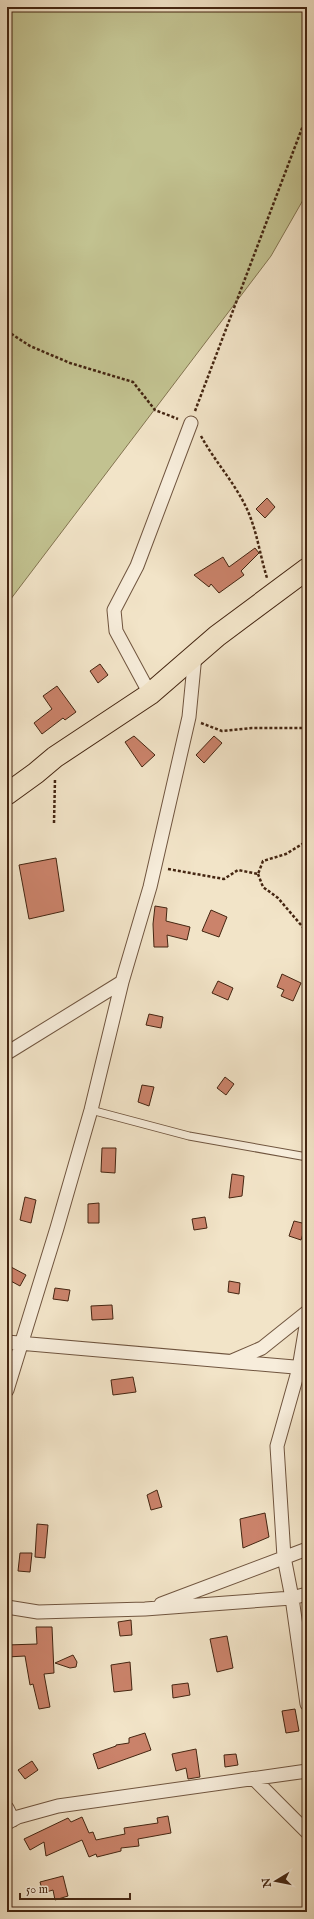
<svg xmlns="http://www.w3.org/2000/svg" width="314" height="1919" viewBox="0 0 314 1919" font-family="'IM FELL English',serif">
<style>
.green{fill:#c2c290;stroke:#837450}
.building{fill:#cb836b;stroke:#442511}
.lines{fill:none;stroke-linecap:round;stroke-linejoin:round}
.lane-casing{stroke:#70553f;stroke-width:9}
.street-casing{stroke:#70553f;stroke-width:15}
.primary-casing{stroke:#442511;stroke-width:23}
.path{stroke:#442511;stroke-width:2.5;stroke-dasharray:3 2;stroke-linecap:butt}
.lane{stroke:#f7eddb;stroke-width:7}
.street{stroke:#f7eddb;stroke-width:13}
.primary{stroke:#f2e4c8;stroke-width:21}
</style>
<rect width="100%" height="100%" fill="#f2e4c8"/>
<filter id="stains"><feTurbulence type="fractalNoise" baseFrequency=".005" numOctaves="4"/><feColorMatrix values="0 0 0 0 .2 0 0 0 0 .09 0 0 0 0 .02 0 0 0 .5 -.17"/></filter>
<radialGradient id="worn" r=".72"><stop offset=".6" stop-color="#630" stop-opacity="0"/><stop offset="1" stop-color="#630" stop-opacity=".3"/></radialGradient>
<!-- green -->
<path class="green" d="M7 7H307V193L271 256 7 604Z"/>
<!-- building -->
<path class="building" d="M267 498 275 507 265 518 256 509Z
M255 548 259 553 241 571 244 575 219 593 211 584 209 587 194 575 223 557 229 567Z
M100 664 108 675 98 683 90 671Z
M57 686 76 712 65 720 63 718 42 734 34 723 52 709 43 696Z
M134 736 155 755 142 767 125 742Z
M214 736 222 743 204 763 196 755Z
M56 858 64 911 29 919 19 865Z
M155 906 167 908 166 921 190 927 187 940 167 935 168 947H154L153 924Z
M211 910 227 917 219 937 202 931Z
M282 974 301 983 293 1001 281 996 284 990 277 987Z
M218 981 233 988 228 1000 212 993Z
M149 1014 163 1017 161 1028 146 1025Z
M225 1077 234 1084 226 1095 217 1088Z
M142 1085 154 1087 149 1106 138 1102Z
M102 1148H116L115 1173 101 1172Z
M232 1174 244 1176 242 1196 229 1198Z
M25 1197 36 1200 31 1223 20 1220Z
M99 1203V1223H88V1204Z
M205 1217 207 1228 194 1230 192 1219Z
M294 1221 306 1224 301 1240 289 1236Z
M11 1267 26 1275 20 1286 7 1279V1273Z
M229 1281 240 1283 239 1294 228 1292Z
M55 1288 70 1290 68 1301 53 1299Z
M112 1305 113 1319 92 1320 91 1306Z
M133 1377 136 1392 113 1395 111 1380Z
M157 1490 162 1507 151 1510 147 1495Z
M265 1513 269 1537 243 1548 240 1519Z
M37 1524 48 1525 45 1558 35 1557Z
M20 1553H32L30 1572 18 1571Z
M131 1620 132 1635 120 1636 118 1622Z
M36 1627H52L54 1673 44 1674 50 1707 39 1709 33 1684 30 1685 25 1656 7 1657V1645L37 1644Z
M227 1636 233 1668 217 1672 210 1639Z
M73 1655 77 1662 76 1667 70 1668 55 1663Z
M130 1662 132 1690 114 1692 111 1665Z
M188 1683 190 1695 173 1698 172 1685Z
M295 1709 299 1731 286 1733 282 1711Z
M145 1733 151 1750 98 1769 93 1754 116 1746V1745L129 1743V1738Z
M196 1749 200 1777 188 1779 186 1768 176 1771 172 1754Z
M236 1754 238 1765 225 1767 224 1755Z
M32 1761 38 1770 25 1779 18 1770Z
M168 1816 171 1833 138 1839 139 1846 121 1848V1851L97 1857 96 1854 89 1857 82 1840 46 1856 44 1842 30 1850 24 1839 68 1818 71 1822 82 1817 89 1833 93 1832 96 1840 125 1834 124 1828 158 1823 157 1818Z
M63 1876 68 1896 55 1900 53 1890 43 1893 40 1882Z"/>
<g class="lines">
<!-- lane casing -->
<g class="lane-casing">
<path id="lane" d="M91 1110 189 1136 307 1157"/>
</g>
<!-- street casing -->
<g class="street-casing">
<path id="street" d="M150 694 116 631 114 610 137 566 191 423
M7 1053 122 982
M307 1320 299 1368 277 1446 284 1557 292 1598 307 1704
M7 1342 306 1368
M232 1361 262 1348 307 1312
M7 1390 57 1228 91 1110 122 982 150 887 189 717 195 655
M161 1604 307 1549
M7 1607 38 1612 145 1609 292 1598 307 1594
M254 1779 307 1832
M7 1808 13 1820
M7 1823 18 1817 58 1806 307 1771"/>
</g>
<!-- primary casing -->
<g class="primary-casing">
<path id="primary" d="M7 794 36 773 55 757 150 694 217 636 307 569"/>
</g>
<!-- path -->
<path class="path" d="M7 331 30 346 70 363 133 382 155 410 178 419
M195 411 307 115
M201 436C216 464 240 488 251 519 258 538 261 559 267 578
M201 723 222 731 252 728H307
M54 823 55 779
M168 869 224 879 238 870 258 874 263 861 286 854 307 841
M258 874 263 887 278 898 307 932"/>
<!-- lane -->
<use href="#lane" class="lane"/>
<!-- street -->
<use href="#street" class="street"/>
<!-- primary -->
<use href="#primary" class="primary"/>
</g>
<!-- margin -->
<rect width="314" height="1919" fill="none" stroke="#f2e4c8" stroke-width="24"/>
<rect x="8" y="8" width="298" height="1903" fill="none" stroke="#442511" stroke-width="2"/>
<rect x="12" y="12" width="290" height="1895" fill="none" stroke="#442511"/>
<!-- north arrow -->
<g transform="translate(276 1881) rotate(260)" stroke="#f7eddb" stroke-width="3" paint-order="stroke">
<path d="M0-3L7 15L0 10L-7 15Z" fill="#442511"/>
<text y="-6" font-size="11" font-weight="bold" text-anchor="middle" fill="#442511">N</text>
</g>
<!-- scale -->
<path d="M20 1893v6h110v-6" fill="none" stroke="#442511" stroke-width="2"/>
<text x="26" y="1893" font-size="12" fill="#442511" stroke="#f7eddb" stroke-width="3" paint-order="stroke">50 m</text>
<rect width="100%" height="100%" filter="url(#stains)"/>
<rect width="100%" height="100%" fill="url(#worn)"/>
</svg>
